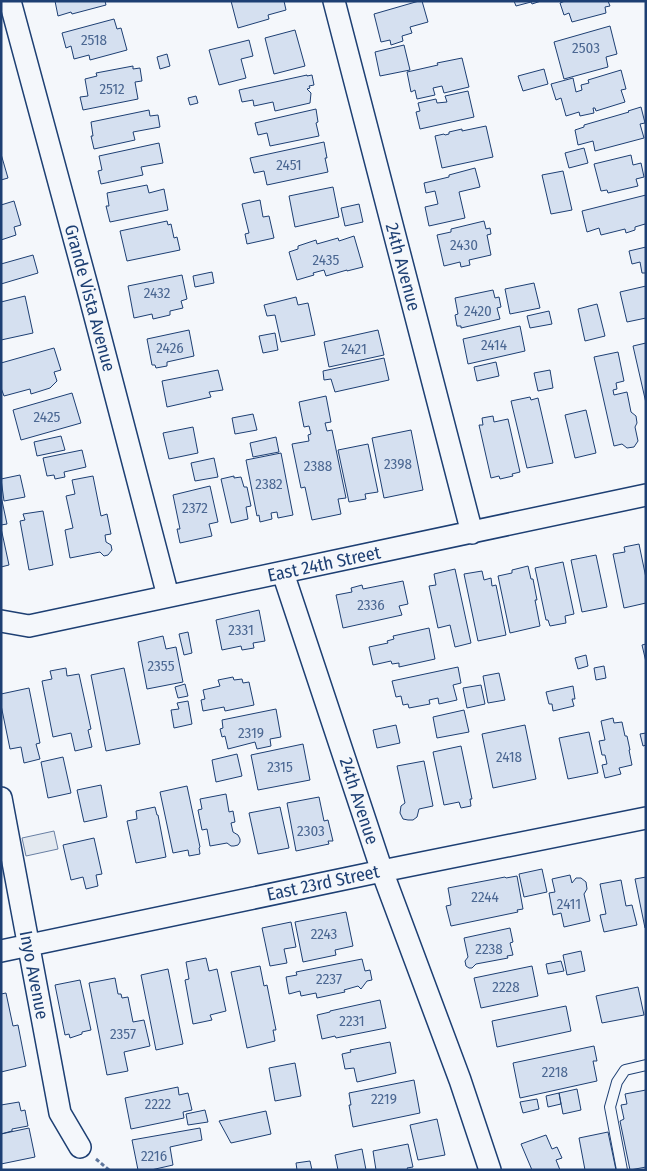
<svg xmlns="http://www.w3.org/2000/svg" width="647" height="1171" viewBox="0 0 647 1171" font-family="'Fira Sans Condensed',sans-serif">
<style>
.green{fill:#e3e9f0;stroke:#687fa3}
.building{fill:#d5e0f0;stroke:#1d3f73}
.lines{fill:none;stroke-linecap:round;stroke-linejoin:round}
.lane-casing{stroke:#1d3f73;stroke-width:12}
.street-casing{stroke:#1d3f73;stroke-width:24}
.path{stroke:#5e769c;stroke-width:3;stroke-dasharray:4 2.5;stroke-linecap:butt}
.lane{stroke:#f4f7fb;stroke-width:10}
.street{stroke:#f4f7fb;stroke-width:21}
.labels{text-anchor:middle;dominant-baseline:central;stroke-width:4;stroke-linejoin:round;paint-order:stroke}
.number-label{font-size:15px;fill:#4b6792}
.street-label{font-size:18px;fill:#1d3f73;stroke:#f4f7fb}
</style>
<rect width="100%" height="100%" fill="#f4f7fb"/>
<!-- green -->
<path class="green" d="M54 831 58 849 26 856 22 838Z"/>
<!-- building -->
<path class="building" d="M55 1H105L106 5 72 14 71 12 58 16Z
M231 1H284L286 10 268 15 269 19 238 28Z
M419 1H422L428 22 410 27 412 33 402 36 403 41 391 45 390 40 381 42 374 14Z
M514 1H541L532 4 531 2 516 6Z
M565 1H608L610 6 605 7 606 13 572 22 569 13 564 15 560 3Z
M114 19 117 29 121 28 127 50 90 60 89 55 74 59 71 46 66 48 62 33Z
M610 26 617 54 606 57 608 67 564 79 554 42Z
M295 30 305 66 274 74 265 38Z
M249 40 253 56 241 59 246 78 219 85 209 50Z
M404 45 410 70 380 76 375 52Z
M167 54 170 66 160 69 157 57Z
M462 58 469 87 444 93 442 86 433 88 435 95 417 99 415 90 411 92 407 72 438 65 437 63Z
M133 66V69L140 68 142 81 135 82 138 99 83 110 80 97 88 96 85 79 97 76 96 73Z
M544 69 548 84 523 91 518 76Z
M621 70 626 89 621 90 625 102 596 111 595 108H593L594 113 580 116 579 112 566 116 561 98 556 100 551 84 573 78 576 92 582 90 581 85 589 83 588 80Z
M307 75V76L312 75 314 85 309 86 310 88 307 89 311 93 310 103 275 111 273 102 254 106 253 100 242 102 239 90Z
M468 91 474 117 420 129 416 112 420 111 418 103 436 99 437 103 447 102 445 96Z
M196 96 198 103 190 105 188 98Z
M641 107 645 123 640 124 644 138 595 151 593 141 578 145 575 130 584 127V125L629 112 628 111Z
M316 109 318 122 316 123 319 136 270 146 267 133 258 135 255 123Z
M149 110 150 116 158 115 160 127 133 132 135 140 94 149 91 136H93L91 122Z
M486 126 493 157 442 168 435 136 444 134 445 135 449 134V132L462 129V131Z
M324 142 327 158H325L328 172 267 185 264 171 254 173 250 158Z
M159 143 163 163 141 167 143 175 101 184 98 171 102 170 99 156Z
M584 148 588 163 569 168 565 153Z
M1 154 8 178 1 180Z
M631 155 633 165 641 163 644 177 636 179 638 186 608 193 607 190 601 191 594 164Z
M475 168 480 187 459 192 465 218 429 226 425 207 438 204 435 191 426 193 424 183 449 177V175Z
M563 171 572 210 551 214 542 175Z
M147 185 149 193 164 189 168 210 110 222 106 206H109L107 193Z
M333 187 339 217 295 227 289 196Z
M646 195V226L645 224 635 227V230L626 233 625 229 601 235 599 228 587 232 582 211Z
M260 200 263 217 269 216 274 238 247 244 245 234 249 233 242 204Z
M14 201 21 225 14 227 16 235 1 240V205Z
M359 204 363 222 345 226 341 208Z
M167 221 168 225 171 224 174 238 177 237 180 250 127 261 120 231Z
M484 221 486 229 490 228 491 234 487 235 491 255 469 260 470 265 461 267 460 262 444 266 437 235 451 232V229Z
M354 236 363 267 347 271V270L326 276 324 270 313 273 314 275 297 280 289 252 298 249V246L316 240 317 244 338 238 339 241Z
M646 247V273H642L640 262 632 264 629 251Z
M33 255 38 273 1 284V264Z
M212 272 214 283 195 287 193 276Z
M182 275 187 299 181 301 183 308 170 311V315L153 319 152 314 134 318 128 286Z
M534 283 540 308 510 314 505 289Z
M646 286V318L627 322 620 292Z
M493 290 495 298 499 297 501 307 497 308 500 319 461 328V326H457L455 315 458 314 455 298Z
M25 296 33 333 1 340V302Z
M296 297 298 305 308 303 315 335 281 342 275 315 267 316 264 305Z
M597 304 605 336 585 341 578 309Z
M549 311 552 324 530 328 527 316Z
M520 326 525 351 468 364 463 339Z
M189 330 194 356 167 362V366L156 368 155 365H152L147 339Z
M378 330 384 355 329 367 324 342Z
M275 333 278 350 263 353 259 336Z
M646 343V403L633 346Z
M54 348 61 370 54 372 57 381 50 388 31 394 30 389 4 396 1 388V363Z
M618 352 624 381 616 383 617 389 613 390 614 395 627 392 631 412 636 416 637 423 635 427 638 441 634 447 627 448 622 444 614 446 594 357Z
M384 358 389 380 335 392 331 379 324 380 323 371Z
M496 362 499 376 477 381 474 367Z
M218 370 223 390 209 392 211 397 167 407 162 381Z
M550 370 553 388 538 391 534 373Z
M72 393 81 423 21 440 13 410Z
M326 396 331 422 325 423 327 431 332 430 346 498 338 499 341 514 312 520 305 487 301 488 292 444 309 441 308 435 311 434 309 426 304 427 299 402Z
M530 397 531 400 538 398 553 463 527 468 511 401Z
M586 410 596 453 575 458 565 415Z
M253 414 257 430 235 434 232 418Z
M493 416 494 422 508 419 520 472 512 474 513 476 500 479 499 476 491 478 479 425H483L482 418Z
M193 427 198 453 169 459 163 433Z
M411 430 423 490 384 498 372 438Z
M61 436 65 450 37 456 34 442Z
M276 437 279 452 253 457 250 443Z
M368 444 378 492 365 494 366 499 349 502 338 450Z
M82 450 86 467 64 472 65 477 55 479 54 475 47 476 43 458Z
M281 453 293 515 278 518 277 512 271 513 272 519 260 522 259 515 257 516 246 460Z
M214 458 218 477 195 481 191 463Z
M20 475 25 497 4 501 1 479Z
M93 476 101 516 107 514 111 534 105 535 106 542 111 545 112 550 108 555 104 556 100 552 70 558 65 530 73 528 66 496 75 494 72 480Z
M234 476V478L241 477 244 487H247L251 506 246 507 248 519 231 523 221 479Z
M210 486 218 522 209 524 212 536 180 543 177 529H180L173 495Z
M1 496 7 524 1 525Z
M43 511 53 565 29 570 20 521 25 520 23 514Z
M1 528 9 565 1 567Z
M639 544 646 578V603L624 608 613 554 625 552 624 547Z
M596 555 607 607 582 612 571 560Z
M563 562 574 614 565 616 566 623 550 626 548 620H546L535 568Z
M528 566 531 579H533L537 600H535L540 626 510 633 498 576 512 573V570Z
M455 569 471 643 455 647 450 625 438 628 429 586 436 585 434 574Z
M482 571 484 580 491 578 492 586 496 585 506 635 478 641 464 574Z
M403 581 408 604 399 606 402 615 343 628 336 595 352 592 351 588 362 585 363 589Z
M259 610 265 641 253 643 254 648 242 650 241 646 222 650 216 620Z
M429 628 435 659 399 667V663L392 664 391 661 373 665 369 647 388 643 387 641 394 639 393 636Z
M188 632 192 653 184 655 179 634Z
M163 636 166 649 176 647 183 682 147 689 138 642Z
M646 644V662L642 645Z
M586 655 588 666 578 669 575 658Z
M604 666 606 678 596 680 594 668Z
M458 667 461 683 453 685 457 700 439 704 438 698 429 700 430 704 409 708 408 704 403 705 401 696 396 697 392 681Z
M66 668 67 676 79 674 91 729 88 730 92 747 75 751 71 733 53 737 42 681 52 679 50 671Z
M124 668 140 744 106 751 91 675Z
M499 673 505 700 488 703 483 676Z
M233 677 234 680 242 679 243 683 249 682 254 705 225 711 224 707 203 711 201 700 205 699 203 690 220 686 218 680Z
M185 684 188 696 178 698 175 687Z
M481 685 485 704 467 708 463 688Z
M573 686 575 699H572L574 706 553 711 552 704H549L546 692Z
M29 688 40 743 36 744 40 759 24 763 21 747 10 749 1 705V694Z
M188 701 192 724 174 728 171 710 179 709 177 703Z
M276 709 281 737 270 739 271 746 257 749 255 742 228 749 225 736 222 737 220 729 223 728 222 720Z
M464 710 469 732 437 738 433 717Z
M613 718 614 723 622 722 625 736H627L630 750H629L632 765 619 768 621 774 605 778 602 765 607 764 605 755H602L599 741 605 740 601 721Z
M396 725 400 743 377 748 373 730Z
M525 725 536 779 493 788 482 734Z
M589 732 598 773 568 779 559 738Z
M646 733V745L643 746 640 734Z
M303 744 310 780 258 790 251 755Z
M461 746 472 799H470L471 806 461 808 459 802 444 805 433 752Z
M237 754 242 776 216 782 212 760Z
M63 757 71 793 48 798 41 762Z
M424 761 433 806 419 809 417 817 413 820H408L403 819 400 813 401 806 405 803 397 766Z
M101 785 107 817 84 822 77 790Z
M187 786 200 847 199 848 200 854 189 856 188 850 173 853 160 792Z
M226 794 229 812 233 811 235 822 231 823 233 832 238 835 240 839V842L238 845 234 846H231L227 843 210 846 207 829 202 830 198 810 202 809 200 799Z
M319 797 324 821 328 820 333 841H328L329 844 296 851 287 803Z
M155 807 157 815H158L166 857 136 863 127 821 137 819 136 811Z
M280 807 289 848 258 854 249 813Z
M94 838 102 874 96 875 98 886 86 889 83 877 71 880 63 845Z
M542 869 547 892 524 897 519 874Z
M570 875 572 883 576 878H581L586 882 587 889 584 894 590 921 564 927 561 913 553 915 549 893 555 892 552 879Z
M517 876 523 909 517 910 518 912 451 926 446 906 451 905 448 888 505 877 506 878Z
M646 877V928H645L635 879Z
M621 880 626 906 632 905 637 925 604 932 600 915 606 914 600 884Z
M346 912 353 946 335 950 336 955 303 962 295 922Z
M291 922 296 947 284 949 287 963 270 966 262 928Z
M510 928 513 942 510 943 513 955 507 956 508 958 476 964 472 968H469L466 966 465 961 468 957 464 938Z
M581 951 585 971 567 975 563 955Z
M206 958 209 971 217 969 226 1011 210 1015 212 1020 193 1024 185 980 189 979 186 962Z
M362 959 365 971 370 970 372 980 367 981 361 989 358 986 344 990 345 992 317 998 316 993 301 996 300 991 289 994 286 977 297 975 296 972Z
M561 961 564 971 548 974 546 964Z
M260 966 264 986 267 985 276 1030H273L275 1041 247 1048 231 972Z
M532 966 538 996 481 1008 474 978Z
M168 969 183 1044 156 1050 141 975Z
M115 978 118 994H121L122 998 128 997 133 1022 144 1020 150 1046 124 1052 128 1071 107 1075 89 983Z
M80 980 91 1030 82 1032V1034L70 1038 69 1034 65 1035 55 985Z
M638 987 644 1015 602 1023 596 996Z
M6 993 13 1026 18 1025 26 1066 1 1072V994Z
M380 1000 386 1028 336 1038 335 1036 322 1039 317 1015 330 1012V1011Z
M566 1006 571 1031 497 1047 492 1021Z
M390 1042 396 1073 357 1082 354 1068 345 1069 342 1054 351 1052 350 1050Z
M594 1046 597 1061H593L597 1081 520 1098 513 1063Z
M295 1063 301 1096 275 1101 269 1068Z
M414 1080 420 1113 353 1127 349 1105H351L349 1093Z
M178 1087 179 1095 188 1093 192 1110 183 1112 184 1118 131 1129 125 1098Z
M577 1089 581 1110 563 1114 559 1093Z
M646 1090V1167L630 1170 620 1121 624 1119 621 1105 627 1104 625 1094Z
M559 1093 561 1104 548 1107 546 1096Z
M537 1099 539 1109 523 1113 520 1102Z
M19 1102 21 1111 25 1110 28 1126 12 1129V1131L1 1134V1105Z
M205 1110 208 1122 188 1125 186 1114Z
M266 1111 271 1134 231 1143 219 1121Z
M437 1119 445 1155 418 1160 410 1125Z
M29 1128 35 1157 1 1164V1134Z
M200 1128 202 1140 170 1147 173 1165 151 1170H138L132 1140Z
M608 1132 616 1170H585L579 1138Z
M546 1135 552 1149 557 1147 562 1158 556 1160 560 1170H532L521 1144Z
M408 1144 413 1167 407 1168 408 1170H376L373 1151Z
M362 1149 366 1170H338L335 1155Z
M310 1161 312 1170H297L296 1163Z"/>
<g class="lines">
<!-- lane casing -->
<g class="lane-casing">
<path id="lane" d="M622 1170 610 1107 617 1082 625 1070 646 1065"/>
</g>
<!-- street casing -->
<g class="street-casing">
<path id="street" d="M10 1 87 286 168 596
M334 1 472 533
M283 573 382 871 460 1080 490 1170
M1 621 29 626 646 495
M1 798 60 1113 80 1147
M1 951 382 871 646 818"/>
</g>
<!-- path -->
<path class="path" d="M96 1159 109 1170"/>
<!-- lane -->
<use href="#lane" class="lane"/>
<!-- street -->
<use href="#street" class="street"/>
</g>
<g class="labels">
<!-- number labels -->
<g class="number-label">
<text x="94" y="40">2518</text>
<text x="586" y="48">2503</text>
<text x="112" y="89">2512</text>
<text x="289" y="165">2451</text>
<text x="464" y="245">2430</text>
<text x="326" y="260">2435</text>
<text x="157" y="293">2432</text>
<text x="478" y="311">2420</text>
<text x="494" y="345">2414</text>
<text x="170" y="348">2426</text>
<text x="354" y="349">2421</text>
<text x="47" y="417">2425</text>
<text x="398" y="464">2398</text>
<text x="318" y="466">2388</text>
<text x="269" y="484">2382</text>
<text x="195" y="508">2372</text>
<text x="371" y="605">2336</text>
<text x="241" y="630">2331</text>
<text x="161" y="666">2355</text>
<text x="251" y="733">2319</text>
<text x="509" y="757">2418</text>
<text x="280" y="767">2315</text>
<text x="311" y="831">2303</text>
<text x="485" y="897">2244</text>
<text x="569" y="904">2411</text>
<text x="324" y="934">2243</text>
<text x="489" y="949">2238</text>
<text x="329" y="979">2237</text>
<text x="506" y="987">2228</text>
<text x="352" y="1021">2231</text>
<text x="123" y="1034">2357</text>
<text x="555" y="1072">2218</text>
<text x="384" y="1099">2219</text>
<text x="158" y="1104">2222</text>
<text x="154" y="1156">2216</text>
</g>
<!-- street labels -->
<g class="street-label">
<text transform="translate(403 267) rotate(75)">24th Avenue</text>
<text transform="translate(90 298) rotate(75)">Grande Vista Avenue</text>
<text transform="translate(324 564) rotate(-12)">East 24th Street</text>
<text transform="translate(359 801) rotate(72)">24th Avenue</text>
<text transform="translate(323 883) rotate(-12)">East 23rd Street</text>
<text transform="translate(34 975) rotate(79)">Inyo Avenue</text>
</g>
</g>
<!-- border -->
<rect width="647" height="1171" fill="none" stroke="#1d3f73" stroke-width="5"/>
</svg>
